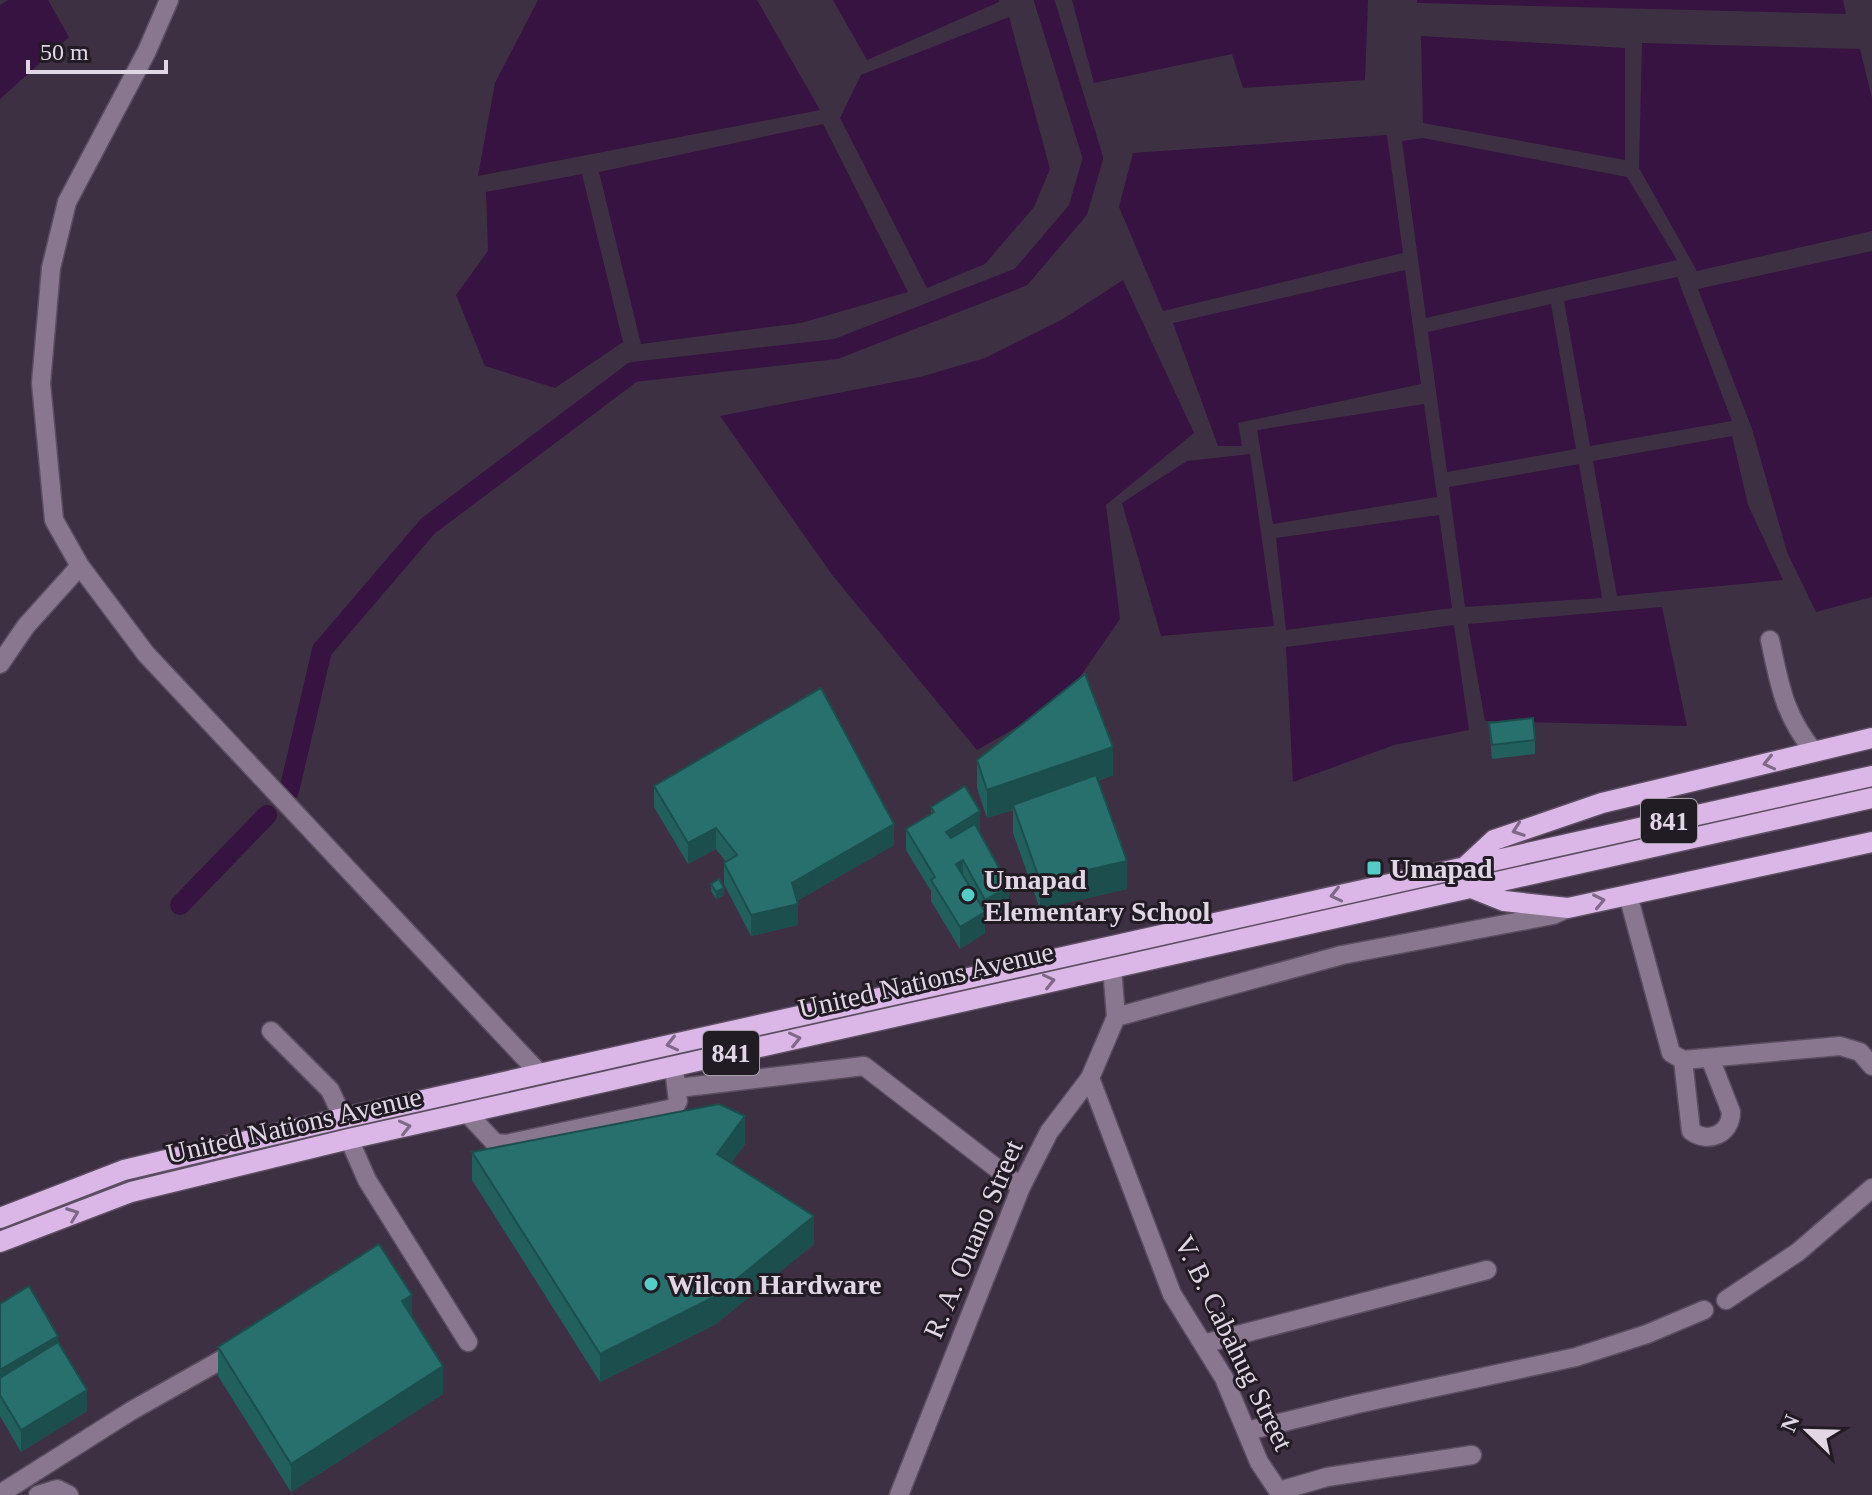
<svg xmlns="http://www.w3.org/2000/svg" width="1872" height="1495" viewBox="0 0 1872 1495" font-family="'Times New Roman',serif">
<style>
.water{fill:#361341}
.lines{fill:none;stroke-linecap:round;stroke-linejoin:round}
.canal{stroke:#361341;stroke-width:20}
.minor-casing{stroke:#5b4e60;stroke-width:21}
.major-casing{stroke:#5b4e60;stroke-width:23}
.minor{stroke:#89778f;stroke-width:18}
.major{stroke:#dbb7e8;stroke-width:20}
.wall{fill:#22605e}
.shaded-wall{fill:#1b4e4c}
.building{fill:#27706d;stroke:#1b4e4c;stroke-width:2}
.oneway{stroke:#7e6986}
.poi-dot{fill:#54cdc7;stroke:#211b24;stroke-width:3}
.labels{text-anchor:middle;dominant-baseline:central;stroke-width:6;stroke-linejoin:round;paint-order:stroke}
.shield{fill:#211b24;stroke:#a79faa;stroke-width:2}
.shield-label{font-size:26px;font-weight:bold;fill:#e1d7e4}
.poi-label{font-size:28px;font-weight:bold;fill:#e1d7e4;stroke:#211b24;text-anchor:start}
.street-label{font-size:28px;fill:#e1d7e4;stroke:#211b24}
</style>
<rect width="100%" height="100%" fill="#3e3043"/>
<!-- water -->
<path class="water" d="M8 0H48L69 37 0 99V5Z
M538 0H757L820 110 478 176 495 83Z
M833 0H999V2L867 60Z
M1072 0H1368L1365 80 1243 88 1232 54 1094 83Z
M1417 0H1843L1846 14 1417 3Z
M1009 17 1050 169 1034 207 985 264 927 288 840 118 861 75Z
M1421 36 1625 48V160L1423 123Z
M1642 43 1860 49 1872 98V231L1697 271 1639 168Z
M823 124 908 292 801 323 641 344 599 172Z
M1387 135 1403 253 1163 311 1119 207 1133 153Z
M1423 138 1627 177 1677 260 1426 318 1402 141Z
M582 174 623 342 555 388 485 366 456 295 488 251 486 192Z
M1872 251V597L1816 612 1787 552 1752 429 1698 289Z
M1405 270 1421 384 1238 423 1242 446H1218L1173 323Z
M1677 277 1732 421 1590 446 1564 301Z
M1123 280 1194 433 1106 505 1120 619 1064 700 977 750 833 576 720 416 920 377 985 358 1063 319Z
M1551 304 1576 449 1447 472 1428 332Z
M1424 404 1437 497 1273 524 1257 430Z
M1732 436 1748 505 1783 580 1617 596 1593 461Z
M1250 454 1274 626 1161 636 1122 503 1187 461Z
M1579 464 1602 598 1465 607 1449 487Z
M1439 515 1452 608 1286 630 1276 538Z
M1662 607 1687 726 1485 721 1468 624Z
M1454 625 1469 730 1394 745 1293 782 1286 647Z"/>
<g class="lines">
<!-- canal -->
<path class="canal" d="M289 791 322 650 428 526 633 372 836 349 1021 277 1078 210 1093 158 1044 0
M180 905 267 815"/>
<!-- minor casing -->
<g class="minor-casing">
<path id="minor" d="M169 0 147 51 67 202 51 268 41 383 54 520 80 566 146 654 540 1074
M1770 640C1780 687 1784 714 1814 752
M0 664 26 626 80 566
M1628 895 1671 1053 1683 1060 1840 1046 1860 1052 1872 1066
M1116 1017 1342 955 1553 915 1568 908
M271 1031 330 1090 343 1118
M1683 1060 1691 1131C1708 1144 1731 1134 1731 1112L1710 1058
M1090 1078 1172 1294 1224 1378 1259 1462 1281 1495
M678 1088 864 1066 1021 1187
M467 1113 495 1143 506 1144 674 1108 678 1101 675 1077
M349 1139 367 1180 468 1342
M1726 1300 1798 1252 1872 1188
M1203 1344 1487 1270
M1247 1431 1357 1404 1576 1357 1647 1334 1704 1310
M1279 1491 1327 1477 1472 1455
M0 1494 131 1411 237 1351
M38 1495 57 1489 69 1495
M899 1495 1021 1187 1049 1132 1090 1078 1116 1017 1112 967"/>
</g>
<!-- major casing -->
<g class="major-casing">
<path id="major" d="M1467 865 1494 840 1602 803 1872 738
M1469 887 1504 901 1568 908 1872 842
M0 1218 124 1170 343 1118 1872 776
M0 1242 131 1192 349 1139 1872 798"/>
</g>
<!-- minor -->
<use href="#minor" class="minor"/>
<!-- major -->
<use href="#major" class="major"/>
</g>
<!-- wall -->
<path class="wall" d="M1489 723 1535 740V754L1492 759Z
M977 760 1113 775 1098 781 1127 889 1040 909 1013 833V810L987 818 977 788Z
M654 786 894 845 797 901 798 925 751 936 724 884V863L726 862 716 849 688 864 654 807Z
M931 807 980 832 1009 908 985 921V933L960 949 931 901V891L906 850V829L931 814Z
M711 884 724 895 716 899 711 891Z
M745 1144 731 1163 814 1244 716 1324 600 1382 472 1180V1152Z
M0 1304 58 1342 87 1411 21 1452 0 1416Z
M412 1316 443 1394 291 1492 218 1376V1347Z"/>
<!-- shaded-wall -->
<path class="shaded-wall" d="M1113 747V775L1014 809 1013 805V810L987 818V790Z
M980 811V832L946 853V832Z
M894 824V845L792 904V883Z
M716 828V849L688 864V843Z
M963 860V881L956 864Z
M1127 861V889L1040 909V881Z
M1009 886V908L985 921V933L960 949V927L985 912V900Z
M724 888V895L716 899V892Z
M798 904V925L751 936V915Z
M745 1116V1144L717 1182V1154Z
M814 1216V1244L716 1324 600 1382V1354Z
M412 1295V1323L402 1301Z
M58 1336V1364L0 1395V1370Z
M443 1366V1394L291 1492V1464Z
M87 1390V1411L21 1452V1430Z"/>
<!-- building -->
<path class="building" d="M1085 674 1113 747 987 790 977 760Z
M821 688 894 824 792 883 798 904 751 915 724 863 737 855 716 828 688 843 654 786Z
M1533 718 1535 740 1492 745 1489 723Z
M1096 775 1127 861 1040 881 1013 805Z
M965 786 980 811 946 832 951 838 975 824 1009 886 985 900 963 860 956 864 985 912 960 927 931 880 935 877 906 829 934 812 931 807Z
M719 879 724 888 716 892 711 884Z
M719 1104 745 1116 717 1154 814 1216 716 1296 600 1354 472 1152Z
M379 1244 412 1295 402 1301 443 1366 291 1464 218 1347Z
M29 1286 58 1336 0 1370V1304Z
M58 1342 87 1390 21 1430 0 1395V1378Z"/>
<!-- one-way arrows -->
<defs><path id="oneway-chevron" d="M-2-3.5L2.5 0L-2 3.5" fill="none" stroke-width="1.6" stroke-linecap="round" stroke-linejoin="round" transform="scale(2)"/></defs>
<g class="oneway">
<use href="#oneway-chevron" transform="translate(1769 763) rotate(167)"/>
<use href="#oneway-chevron" transform="translate(1518 830) rotate(161)"/>
<use href="#oneway-chevron" transform="translate(1336 895) rotate(167)"/>
<use href="#oneway-chevron" transform="translate(1599 901) rotate(-12)"/>
<use href="#oneway-chevron" transform="translate(1049 981) rotate(-13)"/>
<use href="#oneway-chevron" transform="translate(795 1039) rotate(-13)"/>
<use href="#oneway-chevron" transform="translate(672 1044) rotate(167)"/>
<use href="#oneway-chevron" transform="translate(405 1127) rotate(-13)"/>
<use href="#oneway-chevron" transform="translate(73 1214) rotate(-21)"/>
</g>
<!-- markers -->
<g class="poi-dot">
<rect x="1366" y="860" width="16" height="16" rx="4"/>
<circle cx="968" cy="895" r="8"/>
<circle cx="651" cy="1284" r="8"/>
</g>
<g class="labels">
<!-- shield labels -->
<g class="shield">
<rect x="1641" y="799" width="56" height="44" rx="6"/>
<rect x="703" y="1031" width="56" height="44" rx="6"/>
</g>
<g class="shield-label">
<text x="1669" y="821">841</text>
<text x="731" y="1053">841</text>
</g>
<!-- poi labels -->
<g class="poi-label">
<text x="1390" y="868">Umapad</text>
<text x="984" y="879">Umapad<tspan x="984" dy="32">Elementary School</tspan></text>
<text x="667" y="1284">Wilcon Hardware</text>
</g>
<!-- street labels -->
<g class="street-label">
<text transform="translate(926 980) rotate(-13)">United Nations Avenue</text>
<text transform="translate(294 1125) rotate(-13)">United Nations Avenue</text>
<text transform="translate(973 1239) rotate(-67)">R. A. Ouano Street</text>
<text transform="translate(1234 1343) rotate(64)">V. B. Cabahug Street</text>
</g>
</g>
<!-- north arrow -->
<g transform="translate(1808 1431) rotate(293)" stroke="#211b24" stroke-width="6" paint-order="stroke">
<path d="M0-6L14 30L0 20L-14 30Z" fill="#e1d7e4"/>
<text y="-12" font-size="22" font-weight="bold" text-anchor="middle" fill="#e1d7e4">N</text>
</g>
<!-- scale -->
<path d="M28 60v12h138v-12" fill="none" stroke="#e1d7e4" stroke-width="4"/>
<text x="40" y="60" font-size="24" fill="#e1d7e4" stroke="#211b24" stroke-width="6" paint-order="stroke">50 m</text>
</svg>
